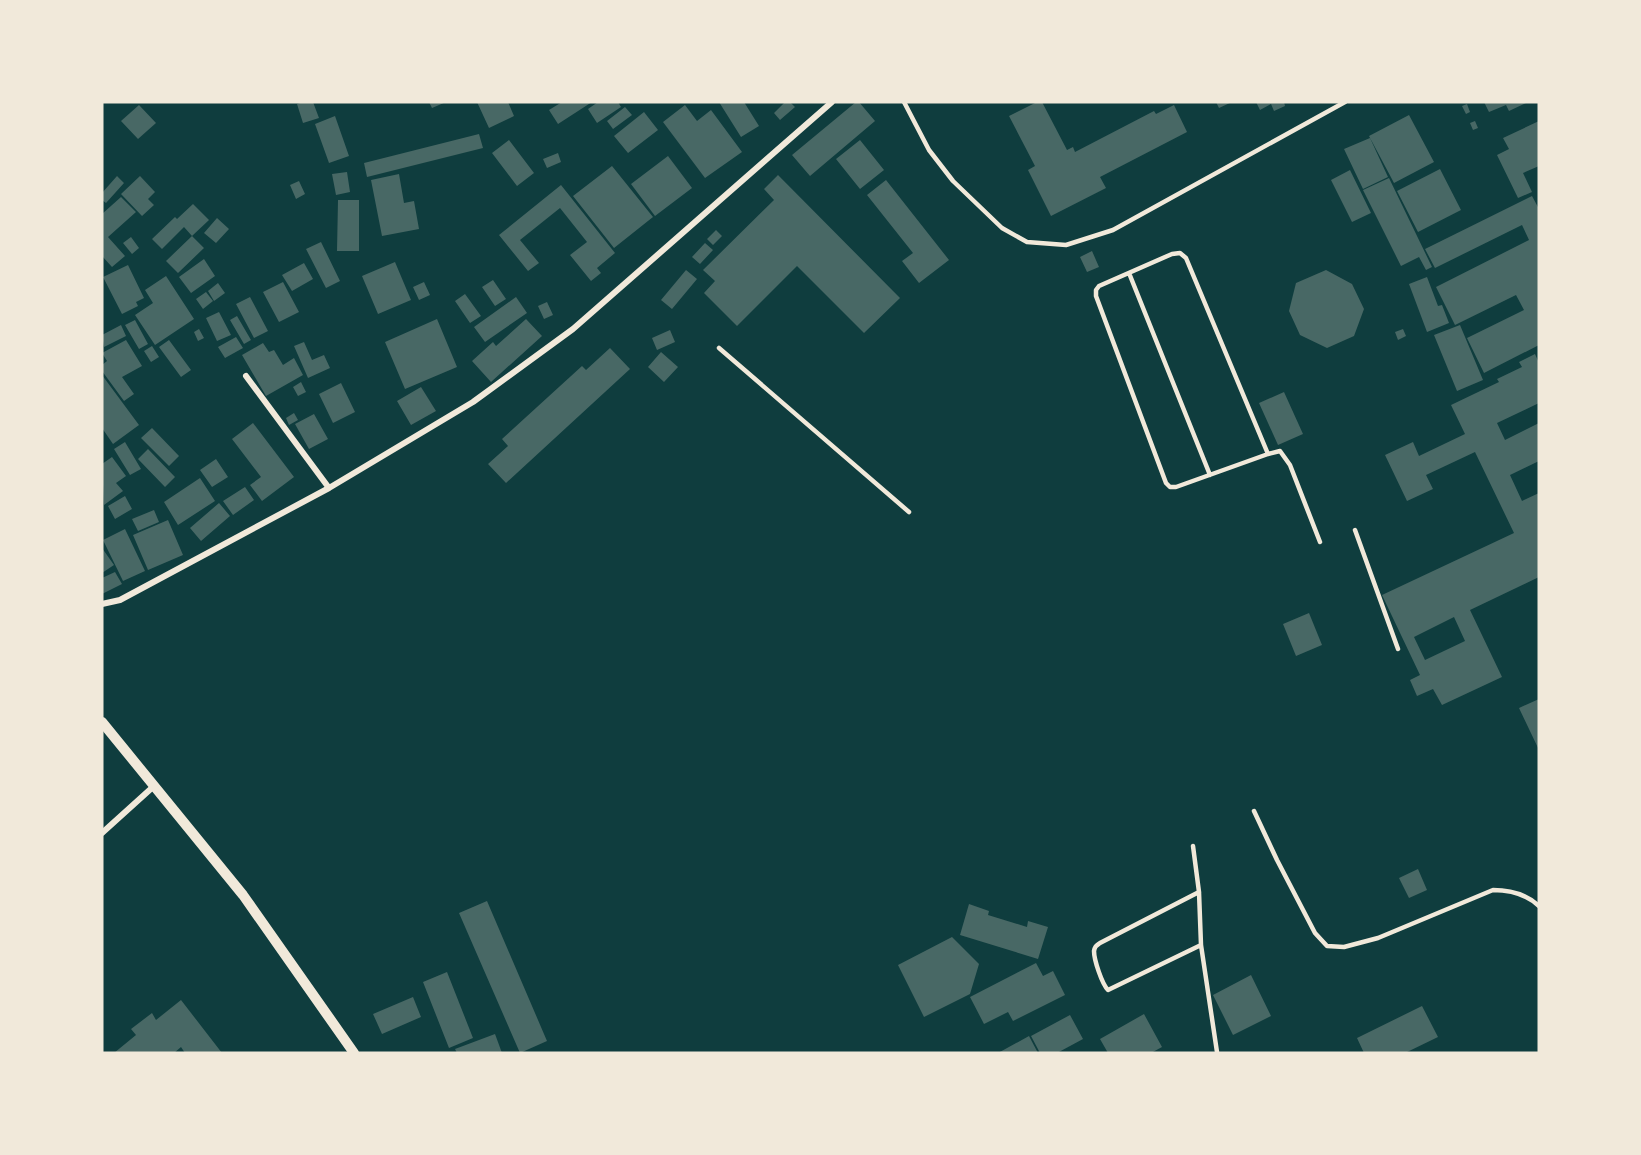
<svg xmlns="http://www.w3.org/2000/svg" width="1641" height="1155" viewBox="0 0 1641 1155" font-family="'Exo 2',sans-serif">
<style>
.building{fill:#486865;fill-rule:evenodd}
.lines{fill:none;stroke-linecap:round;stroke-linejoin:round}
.service{stroke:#f1e9da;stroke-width:4.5}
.minor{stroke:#f1e9da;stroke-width:6}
.tertiary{stroke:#f1e9da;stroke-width:10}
</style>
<rect width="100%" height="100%" fill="#0f3d3e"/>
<!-- building -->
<path class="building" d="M303 102H313L319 118 303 123 297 104Z
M429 102H446L432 108Z
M477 102H508L514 116 489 128Z
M562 102H592L558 124 549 110Z
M598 102H618L621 107 597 123 588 109Z
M719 102H744L759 126 741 137Z
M785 102H790L795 107 780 120 774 113Z
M856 102H859L875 121 810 176 792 155Z
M1037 102H1042L1067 150 1073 147 1075 152 1154 111 1156 114 1174 105 1187 132 1100 177 1106 188 1051 216 1028 170 1035 166 1009 116Z
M1216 102H1232L1219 108Z
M1256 102H1284L1285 106 1274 111 1271 104 1260 110Z
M1484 102H1528L1509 111 1506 105 1489 112Z
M1467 104 1470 112 1466 114 1462 106Z
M139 105 156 123 138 139 121 121Z
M685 105 697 121 711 110 742 152 705 178 663 122Z
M625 107 632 115 613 129 607 121Z
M644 112 658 130 628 153 614 136Z
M1409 115 1434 162 1394 183 1369 136Z
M335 116 349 156 329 163 315 124Z
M1475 121 1478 128 1473 130 1470 123Z
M1539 121V166L1523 173 1532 192 1518 198 1497 155 1509 149 1503 138Z
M479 134 483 148 367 177 364 163Z
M1370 138 1388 177 1363 189 1344 149Z
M509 140 534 173 517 186 492 153Z
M860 140 884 170 860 189 836 159Z
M558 153 561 162 547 168 543 159Z
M668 156 692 188 655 216 631 184Z
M612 166 653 217 614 248 573 196Z
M1440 169 1461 210 1418 232 1397 191Z
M1350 170 1371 213 1352 222 1331 180Z
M347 172 350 192 336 195 332 174Z
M399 174 404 203 414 201 419 229 382 236 371 180Z
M778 175 900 298 864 333 797 266 737 326 704 293 715 281 703 270 774 200 764 189Z
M117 176 124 183 106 203 102 200V193Z
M140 176 155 192 148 199 154 205 142 216 121 194Z
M1389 178 1432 267 1426 270 1419 257 1401 266 1363 190Z
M886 180 949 260 919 283 902 261 913 253 867 195Z
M299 181 305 194 296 199 290 185Z
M561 185 615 253 597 268 601 273 591 281 570 255 587 242 560 208 520 240 539 263 528 271 499 235Z
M1532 196 1539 209V345L1484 373 1467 338 1524 310 1516 295 1455 325 1436 287 1529 240 1522 225 1435 268 1425 249Z
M121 197 136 212 108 237 125 256 112 267 102 256V214Z
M338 200H359V251H337Z
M193 204 209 220 192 236 184 227 162 249 152 239 175 217 177 219Z
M217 218 229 229 216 243 204 233Z
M716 230 722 236 713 245 707 239Z
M192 236 204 248 178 273 166 261Z
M131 237 139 248 132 254 123 243Z
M321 242 340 281 326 288 306 249Z
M705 243 713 250 700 264 692 257Z
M1092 251 1099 267 1087 272 1080 257Z
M204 259 215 276 191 293 179 277Z
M395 262 411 300 378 314 362 276Z
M304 263 313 279 292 291 282 275Z
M128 265 144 298 136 302 138 306 122 314 103 277Z
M686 270 697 279 672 309 661 300Z
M1326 270 1352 284 1364 309 1354 336 1327 348 1300 335 1289 311 1296 283Z
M166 276 194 319 155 345 135 315 153 303 145 290Z
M1427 277 1438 306 1442 305 1449 323 1427 332 1409 284Z
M493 280 506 299 495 306 482 287Z
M283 282 299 312 279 322 263 292Z
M424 282 430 295 419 300 413 287Z
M218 283 225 293 214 301 208 291Z
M206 292 213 301 203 309 196 299Z
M465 294 481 316 470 323 455 301Z
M250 297 268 331 254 338 236 304Z
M516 297 527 313 485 342 474 327Z
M547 302 553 315 544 319 538 306Z
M219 312 231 335 217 341 206 318Z
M237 316 251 340 244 344 230 320Z
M437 319 457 367 405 389 385 342Z
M526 319 542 336 491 382 472 361 493 342 496 346Z
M135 320 148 344 139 349 125 325Z
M121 325 126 336 104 347 102 335Z
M1460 325 1483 380 1457 391 1434 335Z
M199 329 204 338 198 341 194 332Z
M1403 329 1406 336 1398 340 1395 332Z
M670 330 675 342 657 350 652 338Z
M236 337 243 348 225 358 218 347Z
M126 340 142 366 122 377 134 394 124 401 102 371V365L107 361 102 353Z
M169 340 191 370 181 377 159 347Z
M304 342 312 360 324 355 330 368 308 378 294 346Z
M263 343 269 352 274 350 283 365 294 358 303 375 266 396 242 355Z
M152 346 159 357 151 362 144 351Z
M610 348 630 369 506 483 488 464 508 446 502 439 582 366 586 370Z
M661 352 678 367 664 382 648 367Z
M1535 354 1539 363V403L1497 423 1505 440 1539 423V461L1510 475 1522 501 1539 493V577L1470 610 1502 677 1442 705 1433 689 1417 696 1410 680 1420 675 1382 595 1514 533 1475 452 1426 475 1433 489 1407 501 1385 455 1413 442 1419 456 1465 434 1451 405 1499 382 1497 379 1522 367 1519 362ZM1454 617 1465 641 1425 660 1414 637Z
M102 375 139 425 113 444 102 428Z
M301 382 306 392 298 396 293 387Z
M341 383 355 412 333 423 319 394Z
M421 387 436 411 411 425 397 401Z
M1284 392 1303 434 1278 445 1259 403Z
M294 413 298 420 289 425 286 418Z
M314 414 328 439 309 449 295 424Z
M253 423 294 477 262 501 250 485 261 477 232 439Z
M152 428 179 456 169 466 141 438Z
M125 442 141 469 130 475 114 449Z
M148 449 175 477 165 487 138 459Z
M112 457 126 476 116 483 123 491 104 505 102 464Z
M216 459 228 477 212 487 200 470Z
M200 478 215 501 178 525 164 502Z
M245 487 254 500 233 515 223 501Z
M125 496 132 509 115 519 108 506Z
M219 503 230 516 201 541 190 528Z
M154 510 159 522 138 531 132 519Z
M168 520 183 555 148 570 133 535Z
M125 529 145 571 123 581 103 540Z
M102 548 114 565 102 573Z
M115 572 122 584 102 594V578Z
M1309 613 1322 645 1296 656 1283 624Z
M1539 699V750L1519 708Z
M1418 869 1427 890 1409 898 1399 878Z
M487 901 547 1041 520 1053 459 913Z
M969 904 989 911 988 915 1027 927 1028 921 1048 927 1038 959 960 935Z
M952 937 979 964 970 994 924 1017 898 965Z
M1036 963 1043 976 1053 971 1065 995 1013 1021 1008 1012 984 1024 970 997Z
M447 972 473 1038 449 1048 423 982Z
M1251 975 1271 1016 1233 1035 1213 995Z
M413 997 421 1017 382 1034 373 1014Z
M181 1000 222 1053H185L181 1047 174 1053H114L136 1035 131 1029 152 1013 156 1020Z
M1422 1006 1438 1037 1405 1053H1364L1357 1038Z
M1144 1014 1162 1047 1151 1053H1108L1100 1039Z
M1070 1015 1083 1039 1057 1053H1040L1031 1036Z
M495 1034 502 1053H457L455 1049Z
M1029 1036 1038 1053H998Z"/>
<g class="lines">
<!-- service -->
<path class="service" d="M904 102 929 150 953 181 1002 228 1027 242 1066 245 1113 230 1345 102
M1129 273 1210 475
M719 348 909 512
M1268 454 1186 258 1180 253 1172 254 1099 286 1096 290V296L1166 483 1170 487H1176L1268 454 1280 451 1290 465 1320 542
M1355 530 1398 649
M1254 811 1277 860 1315 933 1327 946 1344 947 1378 938 1493 890C1510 890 1526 894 1539 906
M1193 846 1199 892 1201 945 1217 1052
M1199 892 1100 943C1096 946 1095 946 1094 951 1094 960 1102 984 1108 990L1201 945"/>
<!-- minor -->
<path class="minor" d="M246 376 329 488
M102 604 120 600 329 488 473 402 573 329 832 102
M102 833 154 786"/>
<!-- tertiary -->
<path class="tertiary" d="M102 722 243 895 354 1053"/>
</g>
<!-- border -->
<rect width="1641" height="1155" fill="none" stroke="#f1e9da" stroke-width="207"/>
</svg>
